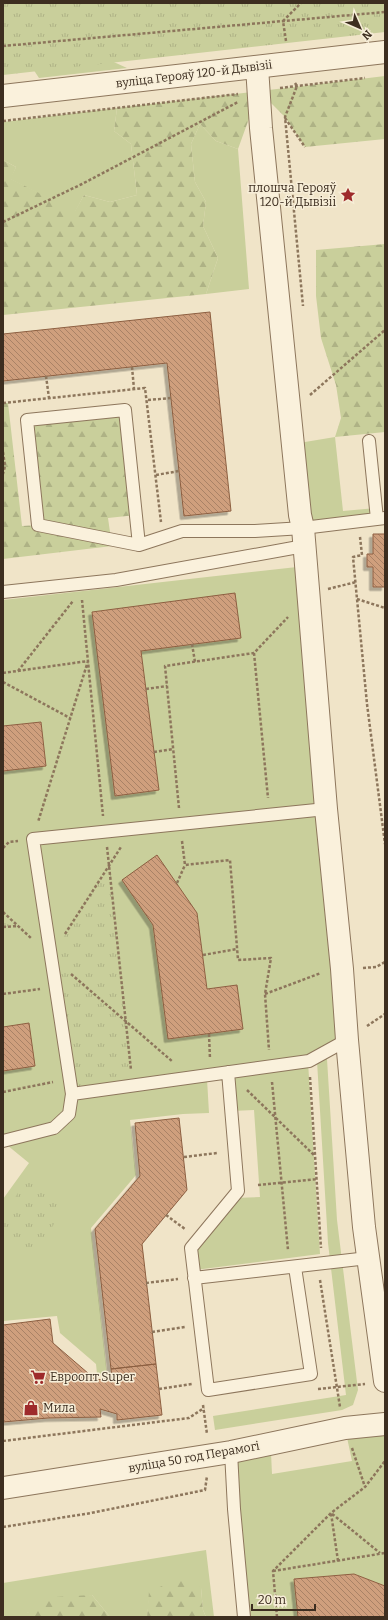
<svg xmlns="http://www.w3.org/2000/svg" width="388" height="1620" viewBox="0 0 388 1620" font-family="Bitter,serif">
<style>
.grass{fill:#c9cf9b;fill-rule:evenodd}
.forest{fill:url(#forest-firs)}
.park{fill:url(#park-tufts)}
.building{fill:url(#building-back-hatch);stroke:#8d5f41;filter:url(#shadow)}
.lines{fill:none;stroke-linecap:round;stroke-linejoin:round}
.service-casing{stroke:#8d765c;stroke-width:14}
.minor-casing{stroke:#8d765c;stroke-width:24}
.tertiary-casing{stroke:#8d765c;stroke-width:24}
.path{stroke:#8d765c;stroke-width:2.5;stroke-dasharray:3 2;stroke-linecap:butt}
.service{stroke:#faf1dc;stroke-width:12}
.minor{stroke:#faf1dc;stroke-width:22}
.tertiary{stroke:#faf1dc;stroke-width:22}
.labels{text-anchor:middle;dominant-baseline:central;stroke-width:3;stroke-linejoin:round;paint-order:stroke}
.street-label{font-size:12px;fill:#3d2e20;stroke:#f7eed8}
.poi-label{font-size:12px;fill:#3d2e20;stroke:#f7eed8;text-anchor:start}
</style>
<defs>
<pattern id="forest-firs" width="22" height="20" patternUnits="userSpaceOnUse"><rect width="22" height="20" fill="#c9cf9b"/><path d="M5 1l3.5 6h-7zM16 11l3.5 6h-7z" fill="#aeb285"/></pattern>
<pattern id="park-tufts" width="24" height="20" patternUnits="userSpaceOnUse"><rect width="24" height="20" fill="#c9cf9b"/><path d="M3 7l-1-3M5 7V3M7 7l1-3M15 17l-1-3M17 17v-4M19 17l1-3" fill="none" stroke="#aeb285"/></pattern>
<pattern id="building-back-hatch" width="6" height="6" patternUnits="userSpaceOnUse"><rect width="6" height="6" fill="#cf9f7d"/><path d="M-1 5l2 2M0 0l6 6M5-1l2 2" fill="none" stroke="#a98266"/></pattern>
<filter id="shadow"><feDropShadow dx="-3.5" dy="3.5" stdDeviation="0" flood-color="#0004"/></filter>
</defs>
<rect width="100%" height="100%" fill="#f0e4c8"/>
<!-- grass -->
<path class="grass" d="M16 43 85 49 127 68 39 78Z
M117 108 114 131 131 144 137 195 110 202 84 195 75 212 10 179 16 167 3 160V122Z
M200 124 216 141 238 149 249 289 206 294 218 258 203 226 206 202 195 182 191 144Z
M335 437 343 511 376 508 377 519 303 528 293 444Z
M306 566 347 1040 309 1061 72 1094 69 1114 54 1128 3 1141V771L46 765 41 722 3 726V600ZM235 594 141 651 159 790 115 796 92 612ZM157 856 197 913 207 989 237 985 242 1029 168 1039 153 925Z
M327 1059 337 1220 358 1390 353 1405 342 1410 215 1430 213 1416 346 1395 328 1243 317 1061Z
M308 1062 320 1254 195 1270 192 1248 234 1198 260 1197 254 1110 232 1111 229 1073Z
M207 1079 209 1113 183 1114 130 1120 136 1175 91 1228 107 1373 97 1374 96 1364 60 1333 57 1316 3 1321V1199L29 1163 7 1145 56 1132 76 1097Z
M385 1424V1586L354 1574 294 1579 298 1617H247L237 1460 271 1453 272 1474 352 1461 345 1428Z
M206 1550 214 1617H206L203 1610 201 1588 150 1591 147 1617H110L92 1595 27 1613V1617H3V1583Z"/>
<!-- forest -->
<path class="forest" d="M385 76V139L305 147 285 117 259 91 238 149 216 141 200 124 191 144 195 182 206 202 203 226 218 258 206 294 3 315V160L16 167 11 179 75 211 84 195 110 202 137 195 131 144 114 131 117 108Z
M385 244V432L335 437 341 418 336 385 321 338 316 296V250Z
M3 403H8L22 526 38 525 27 420 125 410 136 515 108 518 112 546 3 559Z
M186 1577 201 1588 203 1610 206 1617H147L149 1591Z
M92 1595 110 1617H27V1613L55 1597Z"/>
<!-- park -->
<path class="park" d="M3 3H385V32L3 75Z
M110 863 133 1085 72 1094 51 957Z
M3 912 18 926 3 927Z
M27 1178 67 1203 35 1255 3 1235V1217Z"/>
<!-- building -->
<path class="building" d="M210 312 231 511 184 516 167 363 3 381V334Z
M373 534H385V587H373V567H367V554H373Z
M235 593 241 638 141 651 159 790 115 796 92 612Z
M41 722 46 766 3 771V726Z
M157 855 197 913 207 989 237 985 243 1029 168 1039 153 925 122 880Z
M29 1023 35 1066 3 1071V1027Z
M179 1118 187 1190 142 1244 156 1364 111 1369 95 1229 140 1176 135 1123Z
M50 1319 53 1343 96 1380 112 1378 111 1369 156 1364 162 1415 117 1420V1414L100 1409 101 1417 48 1418 3 1422V1325Z
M354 1574 385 1586V1617H298L294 1579Z"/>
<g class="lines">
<!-- service casing -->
<g class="service-casing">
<path id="service" d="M369 441 377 519
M139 545 125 410 27 420 38 525 139 545 182 531H255L303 528 385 518
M3 592 116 580 304 546
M228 1072 238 1191 191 1248 208 1390 311 1374 295 1267
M72 1094 309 1061 347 1040
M3 1141 54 1128 69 1114 72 1094 33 839 326 809
M194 1278 368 1258
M231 1452 234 1509 244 1617"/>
</g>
<!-- minor casing -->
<g class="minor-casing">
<path id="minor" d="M257 67 261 128 300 515 303 528 326 809 342 969 347 1040 364 1227 385 1381
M3 1488 231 1452 345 1428 385 1424"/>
</g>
<!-- tertiary casing -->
<g class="tertiary-casing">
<path id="tertiary" d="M3 96 385 52"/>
</g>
<!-- path -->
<path class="path" d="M286 41 283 21 301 3
M3 46 385 12
M295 83 297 86 285 117 303 306
M280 88 365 78
M285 118 305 147
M3 121 238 94
M3 222 82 184 238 102
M132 367 134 389
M46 376 49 398
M310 395 385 330
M148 400 171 398
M3 403 145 388 161 522
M3 452 5 466 3 474
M156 475 179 471
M360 537 362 555 353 557 367 704 385 844
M328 589 356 582
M357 599 385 608
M82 600 103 816
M192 644 195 662
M254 653 268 798
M18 671 73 601
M3 673 88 661 38 822
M3 682 70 718
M146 689 167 686
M154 752 173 749
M179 808 165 666 254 653 288 617
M182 841 185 865 230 860 238 960 271 958 265 994 269 1050
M107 847 131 1070
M3 848 9 842 18 841
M177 883 185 865
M3 912 32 939
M3 927 18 926
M65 934 121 847
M203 955 237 949
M363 968 376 967 385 962
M71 974 173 1062
M3 994 40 989
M265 994 321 973
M367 1026 385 1014
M209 1034 210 1059
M310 1077 321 1248
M272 1082 288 1250
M247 1090 315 1156
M3 1092 53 1082
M184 1157 217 1153
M258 1185 317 1179
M166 1215 185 1229
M320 1280 340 1407
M146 1283 178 1279
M152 1332 185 1327
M159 1389 192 1384
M318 1389 365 1384
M203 1405 207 1434
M3 1441 189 1418 204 1408
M352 1448 365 1487
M3 1527 91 1513 205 1490 207 1476
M338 1561 331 1513 380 1553
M273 1571 385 1553
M277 1617 273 1571 331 1513 365 1487 385 1461"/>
<!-- service -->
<use href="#service" class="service"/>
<!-- minor -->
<use href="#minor" class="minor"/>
<!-- tertiary -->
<use href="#tertiary" class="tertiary"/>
</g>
<!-- icons -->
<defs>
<g id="sight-bare" transform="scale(1.2)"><path d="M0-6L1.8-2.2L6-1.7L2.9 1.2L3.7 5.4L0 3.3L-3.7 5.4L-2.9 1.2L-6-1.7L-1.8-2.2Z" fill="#9e2a2b" stroke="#f7eed8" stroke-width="2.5" paint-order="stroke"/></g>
<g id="supermarket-bare" transform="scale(1.2)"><path d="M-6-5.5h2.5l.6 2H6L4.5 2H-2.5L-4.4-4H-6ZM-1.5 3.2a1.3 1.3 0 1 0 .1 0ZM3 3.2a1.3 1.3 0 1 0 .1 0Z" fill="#9e2a2b" stroke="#f7eed8" stroke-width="2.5" paint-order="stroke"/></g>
<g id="shop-bare" transform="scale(1.2)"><path d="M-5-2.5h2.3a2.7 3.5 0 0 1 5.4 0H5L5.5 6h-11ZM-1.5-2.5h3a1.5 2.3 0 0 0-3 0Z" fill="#9e2a2b" stroke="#f7eed8" stroke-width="2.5" paint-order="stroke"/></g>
</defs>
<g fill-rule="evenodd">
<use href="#sight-bare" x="348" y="195"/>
<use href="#supermarket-bare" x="38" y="1377"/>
<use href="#shop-bare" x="31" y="1408"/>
</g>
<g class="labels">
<!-- street labels -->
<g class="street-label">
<text transform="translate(194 74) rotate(-7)">вуліца Герояў 120-й Дывізіі</text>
<text transform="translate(194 1457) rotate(-10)">вуліца 50 год Перамогі</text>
</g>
<!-- poi labels -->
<g class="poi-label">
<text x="336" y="188" text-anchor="end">плошча Герояў<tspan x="336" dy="14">120-й Дывізіі</tspan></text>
<text x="50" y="1377">Евроопт Super</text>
<text x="43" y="1408">Мила</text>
</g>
</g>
<!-- border -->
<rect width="388" height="1620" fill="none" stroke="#3d2e20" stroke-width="8"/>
<!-- north arrow -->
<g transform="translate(360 28) rotate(135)" stroke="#f7eed8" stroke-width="3" paint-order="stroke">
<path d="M0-3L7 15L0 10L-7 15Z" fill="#3d2e20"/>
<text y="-6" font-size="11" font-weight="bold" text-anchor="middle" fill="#3d2e20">N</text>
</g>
<!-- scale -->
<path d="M252 1604v6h63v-6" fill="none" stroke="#3d2e20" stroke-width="2"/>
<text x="258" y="1604" font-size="12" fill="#3d2e20" stroke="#f7eed8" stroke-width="3" paint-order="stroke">20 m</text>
</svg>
